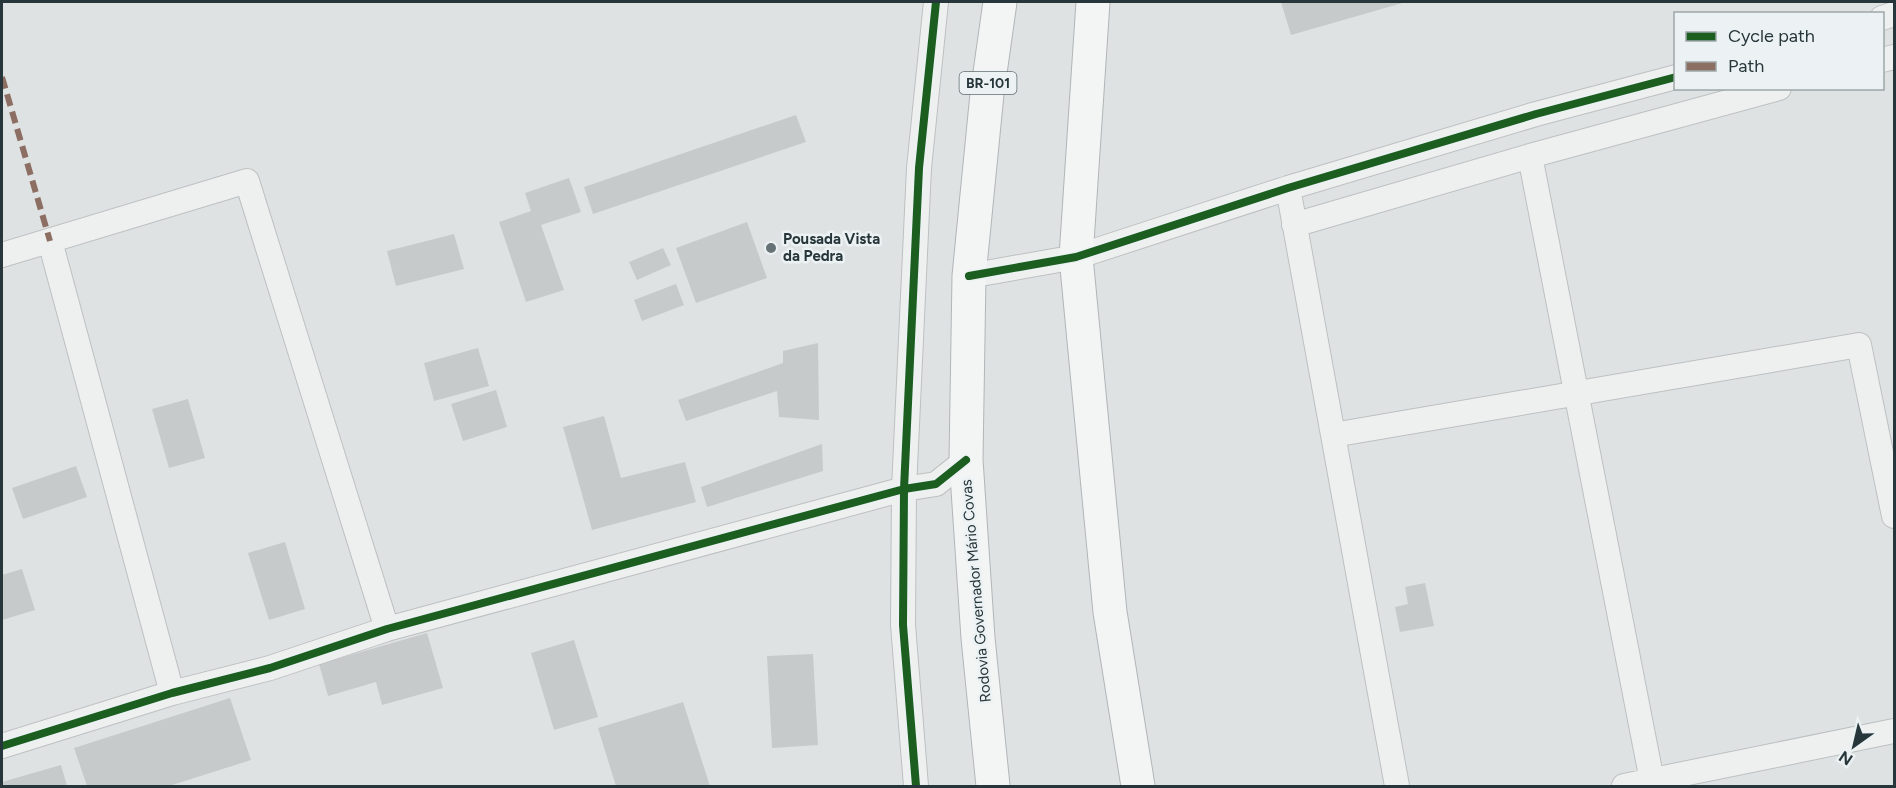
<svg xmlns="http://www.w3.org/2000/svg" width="1896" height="788" viewBox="0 0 1896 788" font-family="Figtree,sans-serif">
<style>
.building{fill:#c7cacb}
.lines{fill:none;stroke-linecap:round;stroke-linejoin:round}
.street-casing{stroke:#bdc0c1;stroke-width:26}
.highway-casing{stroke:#b1b6b8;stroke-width:35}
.street{stroke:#eef0f0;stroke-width:24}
.highway{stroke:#f3f4f4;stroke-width:33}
.quiet{stroke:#8d6e63;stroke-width:6;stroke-dasharray:12 6;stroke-linecap:butt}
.cycleway-casing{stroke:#ecf2f3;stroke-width:11}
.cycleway{stroke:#1b5e20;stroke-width:8}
.poi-dot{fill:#677276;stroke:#ecf2f3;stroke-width:2}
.labels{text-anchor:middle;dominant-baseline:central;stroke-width:5;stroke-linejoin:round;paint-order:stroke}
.shield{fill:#ecf2f3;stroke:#626e72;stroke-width:1.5}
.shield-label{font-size:14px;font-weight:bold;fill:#27363b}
.poi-label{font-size:15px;font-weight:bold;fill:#27363b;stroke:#ecf2f3;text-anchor:start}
.street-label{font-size:15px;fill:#27363b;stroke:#ecf2f3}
</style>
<rect width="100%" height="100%" fill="#dfe2e3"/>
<!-- building -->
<path class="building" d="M1281 2H1406L1291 35Z
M796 115 806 142 593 214 584 187Z
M569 178 581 212 541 225 564 290 526 302 499 222 531 211 525 193Z
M747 222 767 278 696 303 676 248Z
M454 234 464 269 396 286 387 251Z
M663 248 671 265 637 280 629 262Z
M676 284 684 305 642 321 634 300Z
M818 343 819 420 779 417 777 391 686 421 678 400 783 363V351Z
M478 348 489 386 434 401 424 363Z
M496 390 507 427 463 441 451 404Z
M188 399 205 458 169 468 152 409Z
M604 416 621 478 685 462 696 502 592 530 563 427Z
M822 444 823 471 707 507 701 487Z
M76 466 87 497 23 519 12 488Z
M285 542 305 609 269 620 248 553Z
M22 569 35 610 2 620V575Z
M1425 583 1434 626 1400 632 1395 607 1408 604 1405 587Z
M427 633 443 688 382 705 376 682 328 696 319 664Z
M574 640 598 717 554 730 531 653Z
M813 654 818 745 772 748 767 656Z
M230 698 251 760 169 786H87L74 748Z
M683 702 710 786H616L598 728Z
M61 765 67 786H2V782Z"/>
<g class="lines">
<!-- street casing -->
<g class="street-casing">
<path id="street" d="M1882 18 1894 14
M1882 60 1894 57
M1530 156 1653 786
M1288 188 1397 786
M1294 225 1530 156 1779 88
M50 241 172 693
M2 255 247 181 387 629
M969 276 1076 257 1288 188 1536 114 1676 77
M1333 435 1859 345 1894 516
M2 746 172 693 270 668 387 629 904 489 936 484 966 460
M916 786 903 625 904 489 919 168 936 2
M1624 786 1894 731"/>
</g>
<!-- highway casing -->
<g class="highway-casing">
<path id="highway" d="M1093 2 1076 257 1110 612 1138 786
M993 786 978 638 966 460 969 276 987 94 1000 2"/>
</g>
<!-- street -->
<use href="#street" class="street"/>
<!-- highway -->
<use href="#highway" class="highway"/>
<!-- quiet -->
<path class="quiet" d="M2 77 50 241"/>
<!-- cycleway casing -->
<g class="cycleway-casing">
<path id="cycleway" d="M969 276 1076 257 1288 188 1536 114 1676 77
M2 746 172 693 270 668 387 629 904 489 936 484 966 460
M916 786 903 625 904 489 919 168 936 2"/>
</g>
<!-- cycleway -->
<use href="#cycleway" class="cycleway"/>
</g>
<!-- markers -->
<circle class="poi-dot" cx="771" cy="248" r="6"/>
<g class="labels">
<!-- shield labels -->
<rect class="shield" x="959.5" y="72" width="57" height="22" rx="4.5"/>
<g class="shield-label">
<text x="988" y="83">BR-101</text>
</g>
<!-- poi labels -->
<g class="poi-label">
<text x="783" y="239">Pousada Vista<tspan x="783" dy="17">da Pedra</tspan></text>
</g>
<!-- street labels -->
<g class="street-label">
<text transform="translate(976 591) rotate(-95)">Rodovia Governador Mário Covas</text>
</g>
</g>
<!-- border -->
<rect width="1896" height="788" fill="none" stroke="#27363b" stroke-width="6"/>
<!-- legend -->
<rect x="1674" y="12" width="210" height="78" fill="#ecf2f3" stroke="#9da7a9" stroke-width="1.5"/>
<rect x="1686" y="32" width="30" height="9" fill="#1b5e20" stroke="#9da7a9" stroke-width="1.5"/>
<text x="1728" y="42" font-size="18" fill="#27363b">Cycle path</text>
<rect x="1686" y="62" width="30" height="9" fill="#8d6e63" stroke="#9da7a9" stroke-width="1.5"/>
<text x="1728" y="72" font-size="18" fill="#27363b">Path</text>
<!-- north arrow -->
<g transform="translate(1854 746) rotate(214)" stroke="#ecf2f3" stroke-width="4.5" paint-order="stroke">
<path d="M0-4.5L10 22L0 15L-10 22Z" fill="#27363b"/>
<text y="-9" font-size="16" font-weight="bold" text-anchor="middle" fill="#27363b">N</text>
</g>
</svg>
